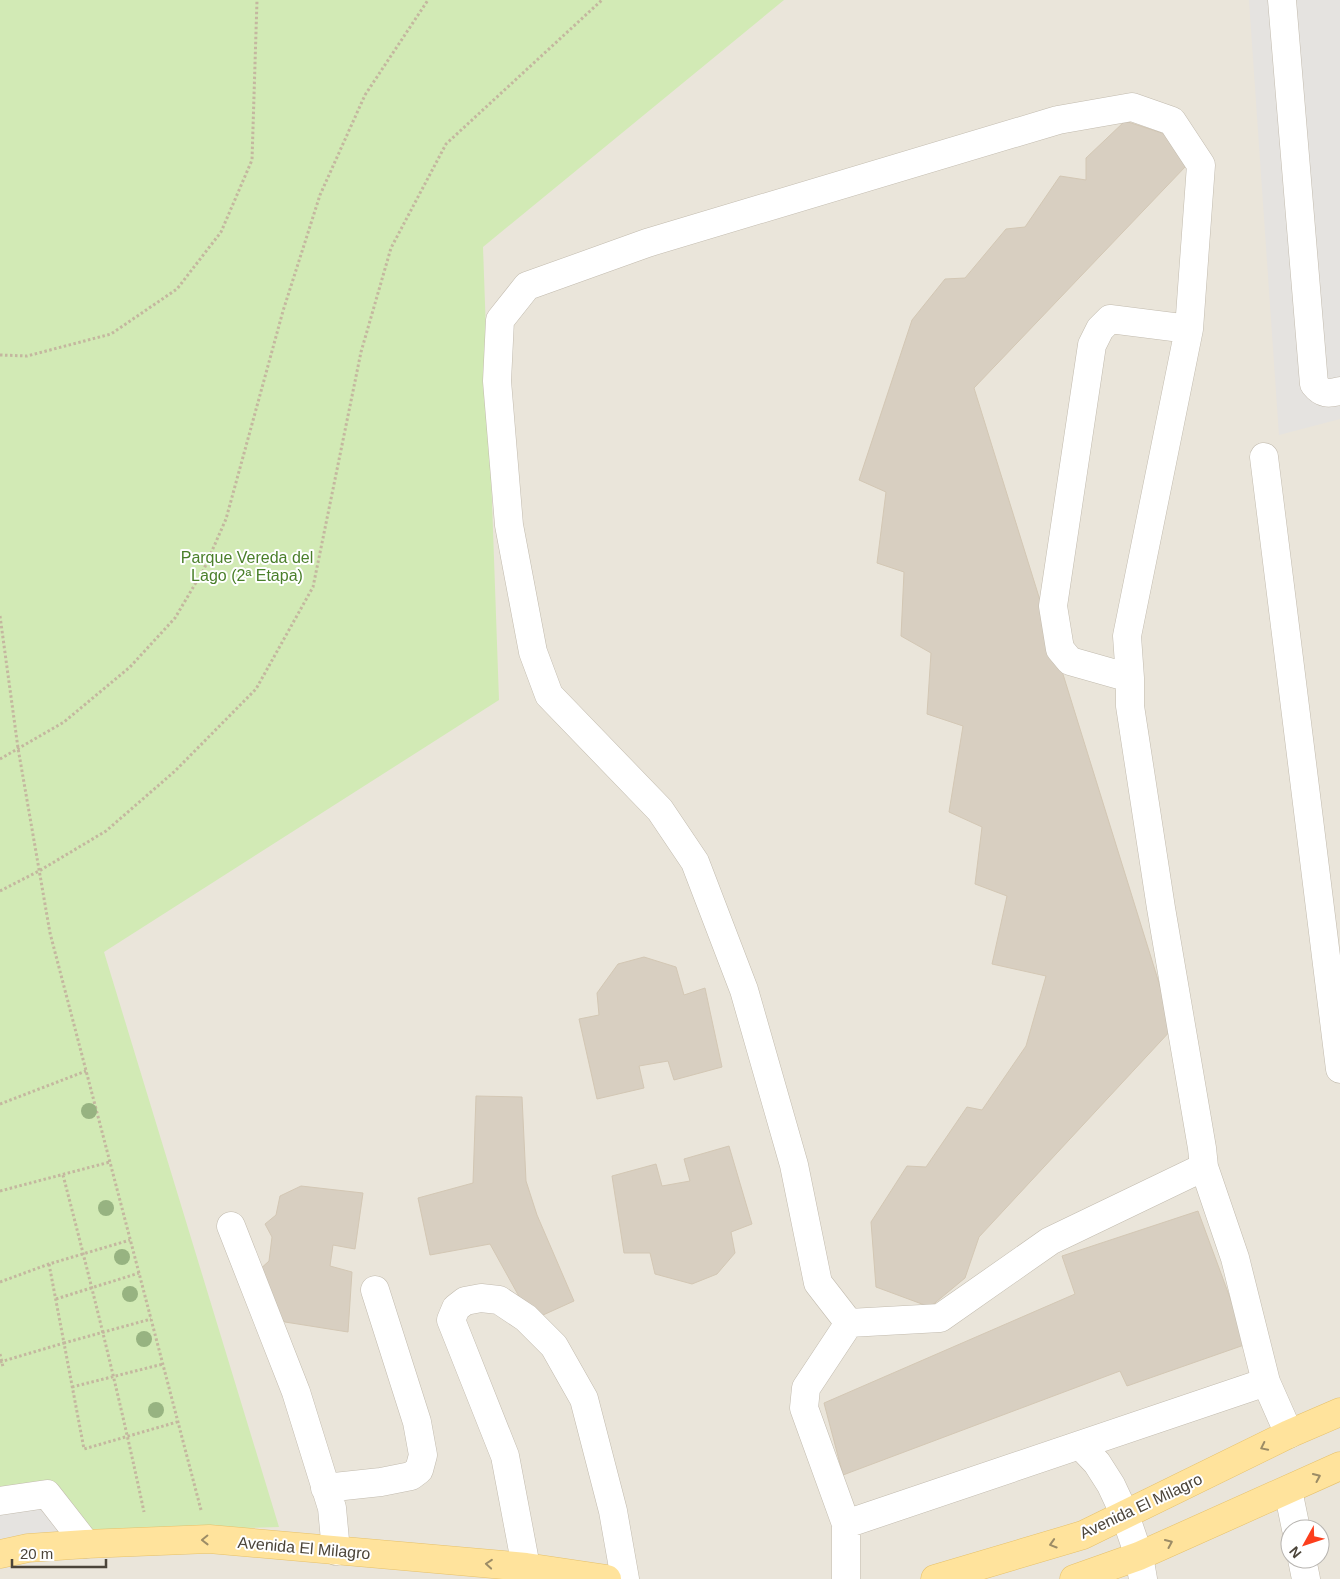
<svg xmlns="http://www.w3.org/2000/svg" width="1340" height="1579" viewBox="0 0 1340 1579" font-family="Helvetica,sans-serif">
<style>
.residential{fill:#eae5da;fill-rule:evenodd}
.green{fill:#d2eab5}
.parking{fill:#e5e3e0}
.building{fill:#d8cfc1;stroke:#d3c7b4}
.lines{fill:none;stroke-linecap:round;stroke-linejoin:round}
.minor-casing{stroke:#c2bbae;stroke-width:29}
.major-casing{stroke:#e6c16a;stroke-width:29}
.path{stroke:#c4b79f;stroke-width:3;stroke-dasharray:2.5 2.5;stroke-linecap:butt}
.minor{stroke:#fff;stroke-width:28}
.major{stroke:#ffe39c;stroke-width:28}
.tree{fill:#97b381}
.oneway{stroke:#9c8c66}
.labels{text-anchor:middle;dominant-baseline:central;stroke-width:4;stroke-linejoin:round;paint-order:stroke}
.park-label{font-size:16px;fill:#4a7f2a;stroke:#fff}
.street-label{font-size:16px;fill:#4b4439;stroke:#fff}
</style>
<rect width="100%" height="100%" fill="#f6f3ec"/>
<!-- residential -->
<path class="residential" d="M0 0H1340V1579H0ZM1290 1529H1320V1559H1290Z"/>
<!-- green -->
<path class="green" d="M0 0H784L483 247 499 700 104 952 279 1527 21 1535 0 1540Z"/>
<!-- parking -->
<path class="parking" d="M1249 0H1340V419L1279 435Z
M45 1499 79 1540 0 1549V1506Z"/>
<!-- building -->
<path class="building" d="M1125 121 1165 134 1186 166 974 388 1173 1028 979 1237 965 1278 930 1307 876 1287 871 1222 907 1166 926 1167 967 1107 982 1110 1026 1046 1046 976 992 964 1007 896 975 884 982 827 949 812 963 726 927 714 931 653 901 636 904 572 877 563 886 492 859 480 912 320 945 279 965 278 1006 229 1025 227 1060 176 1086 180V158Z
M644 957 676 967 684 995 705 988 722 1067 674 1080 668 1061 639 1066 644 1088 597 1099 579 1019 599 1015 597 993 618 964Z
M476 1096 522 1097 526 1181 537 1215 574 1301 532 1320 490 1244 430 1255 418 1198 473 1183Z
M729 1146 752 1224 731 1232 735 1253 717 1274 692 1284 655 1274 650 1253H624L612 1176 656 1164 662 1186 690 1181 684 1159Z
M301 1186 363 1193 355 1249 333 1245 330 1266 352 1272 348 1332 285 1322 264 1302 258 1271 269 1261 272 1237 265 1224 276 1215 280 1196Z
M1198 1211 1247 1344 1127 1386 1120 1371 843 1475 824 1403 1075 1294 1062 1256Z"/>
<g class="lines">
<!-- minor casing -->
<g class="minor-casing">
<path id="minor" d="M1282 0 1314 384C1322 394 1328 394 1340 391
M1132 107 1172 121 1201 165 1189 329 1127 636 1130 678V706L1161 908 1202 1148 1204 1167 1050 1241 940 1318 849 1323 818 1283 794 1165 744 990 695 862 660 810 549 695 533 652 509 525 497 381 500 320 527 286 647 243 1058 120Z
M1264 457 1340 1069
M1130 678 1070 661 1060 649 1053 606 1092 345 1100 329 1110 319 1189 329
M1204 1167 1235 1258 1266 1382 1289 1434
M231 1226 296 1392 332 1508 336 1551
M1080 1445 1097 1463 1111 1485 1125 1515 1139 1556 1143 1579
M325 1488 381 1482 411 1476 419 1470 423 1455 417 1422 375 1290
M1288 1490 1296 1529
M0 1501 47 1494 86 1544
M846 1524 1266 1382
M1302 1559 1306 1579
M526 1567 505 1456 451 1320 456 1308 465 1301 481 1298 499 1300 526 1318 554 1346 584 1399 613 1511 625 1579
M846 1579V1524L804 1408 806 1388 849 1323"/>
</g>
<!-- major casing -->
<g class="major-casing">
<path id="major" d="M0 1554 28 1548 86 1544 209 1539 526 1567 607 1579
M935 1579 1083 1535 1289 1434 1340 1412
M1074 1579 1139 1556 1340 1466"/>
</g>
<!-- path -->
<path class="path" d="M0 355 27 356 111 334 177 289 221 232 252 160 257 0
M0 616 18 748 50 933 201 1510
M0 759 64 722 130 667 175 618 204 569 226 519 283 311 320 195 365 95 428 0
M0 891 39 871 106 831 175 771 256 689 313 587 361 352 391 248 446 144 602 0
M0 1104 86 1071
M63 1175C92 1287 120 1399 144 1512
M0 1191 110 1162
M49 1264 64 1343 151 1319
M0 1282 49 1264 130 1240
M56 1299 139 1273
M0 1354 3 1367
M0 1362 64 1343 84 1449 177 1422
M72 1387 163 1364"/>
<!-- minor -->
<use href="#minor" class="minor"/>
<!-- major -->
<use href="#major" class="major"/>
</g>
<!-- trees -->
<g class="tree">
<circle cx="89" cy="1111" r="8"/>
<circle cx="106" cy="1208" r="8"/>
<circle cx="122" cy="1257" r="8"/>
<circle cx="130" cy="1294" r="8"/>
<circle cx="144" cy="1339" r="8"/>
<circle cx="156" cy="1410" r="8"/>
</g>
<!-- one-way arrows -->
<defs><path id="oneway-chevron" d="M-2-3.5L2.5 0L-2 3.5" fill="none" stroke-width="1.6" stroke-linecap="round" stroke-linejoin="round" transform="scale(1.25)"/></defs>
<g class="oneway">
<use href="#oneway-chevron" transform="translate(1264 1447) rotate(154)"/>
<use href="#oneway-chevron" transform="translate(1317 1477) rotate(-24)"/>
<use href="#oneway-chevron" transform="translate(205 1540) rotate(179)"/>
<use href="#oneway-chevron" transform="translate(1169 1543) rotate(-24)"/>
<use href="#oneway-chevron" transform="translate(1053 1544) rotate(163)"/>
<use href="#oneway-chevron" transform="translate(489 1564) rotate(-175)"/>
</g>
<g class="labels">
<!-- park labels -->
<g class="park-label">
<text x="247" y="557">Parque Vereda del<tspan x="247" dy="18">Lago (2ª Etapa)</tspan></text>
</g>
<!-- street labels -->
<g class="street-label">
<text transform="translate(1141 1506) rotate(-25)">Avenida El Milagro</text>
<text transform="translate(304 1548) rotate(5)">Avenida El Milagro</text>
</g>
</g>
<!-- north arrow -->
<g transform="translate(1305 1544) rotate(230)"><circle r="24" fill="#ffffff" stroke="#b7b4b0"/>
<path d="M0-4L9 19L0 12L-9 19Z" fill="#fc3f1d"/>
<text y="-8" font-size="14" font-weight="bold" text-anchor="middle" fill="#4b4439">N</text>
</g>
<!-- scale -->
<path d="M12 1559v8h94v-8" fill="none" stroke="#4b4439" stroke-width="2.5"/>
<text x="20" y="1559" font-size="15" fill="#4b4439" stroke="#ffffff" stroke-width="4" paint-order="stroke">20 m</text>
</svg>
